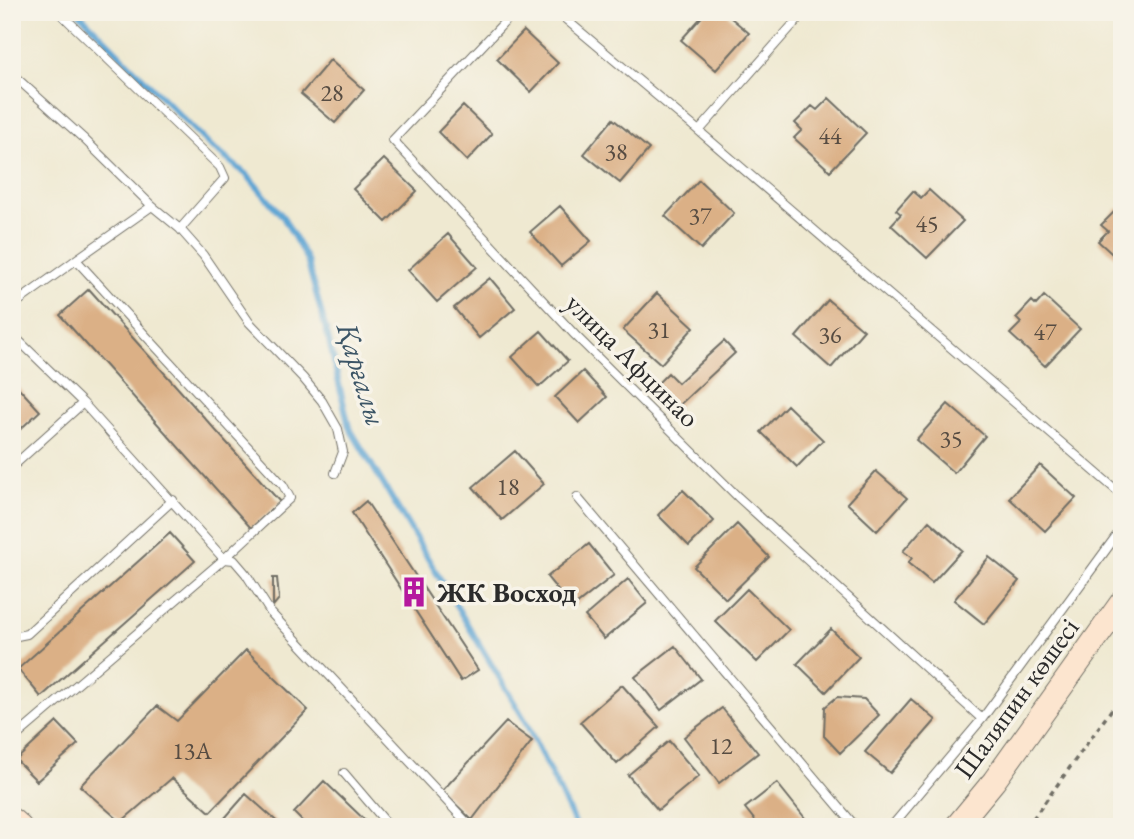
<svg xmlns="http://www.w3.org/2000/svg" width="1134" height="839" viewBox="0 0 1134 839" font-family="'EB Garamond',serif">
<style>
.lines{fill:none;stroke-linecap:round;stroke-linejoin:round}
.stream{stroke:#5da4d3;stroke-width:6}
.building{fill:#dbb086}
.service-casing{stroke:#706e65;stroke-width:10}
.secondary-casing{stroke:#706e65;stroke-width:25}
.path{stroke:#706e65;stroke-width:3.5;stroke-dasharray:5 5;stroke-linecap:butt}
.service{stroke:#fff;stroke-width:8}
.secondary{stroke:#fce5cf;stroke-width:23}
.labels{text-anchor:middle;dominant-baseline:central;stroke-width:7;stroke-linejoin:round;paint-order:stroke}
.number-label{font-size:24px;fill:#574c42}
.street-label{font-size:28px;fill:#2b2b2b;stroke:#f7f3e8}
.poi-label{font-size:28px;font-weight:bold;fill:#2b2b2b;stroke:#f7f3e8;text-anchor:start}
.water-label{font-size:30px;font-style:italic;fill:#3c5566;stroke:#f7f3e8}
</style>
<rect width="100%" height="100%" fill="#f7f3e8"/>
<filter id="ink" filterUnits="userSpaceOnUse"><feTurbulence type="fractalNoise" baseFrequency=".0143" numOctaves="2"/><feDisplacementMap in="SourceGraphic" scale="14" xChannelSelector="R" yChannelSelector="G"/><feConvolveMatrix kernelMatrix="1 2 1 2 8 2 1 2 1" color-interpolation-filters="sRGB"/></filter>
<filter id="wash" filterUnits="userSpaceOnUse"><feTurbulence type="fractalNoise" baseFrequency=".00686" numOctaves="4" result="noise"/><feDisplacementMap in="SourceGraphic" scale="28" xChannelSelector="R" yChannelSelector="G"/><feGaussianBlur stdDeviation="1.57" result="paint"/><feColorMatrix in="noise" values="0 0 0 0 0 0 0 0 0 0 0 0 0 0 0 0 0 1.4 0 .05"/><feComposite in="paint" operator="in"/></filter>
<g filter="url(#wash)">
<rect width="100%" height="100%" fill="#efe9d1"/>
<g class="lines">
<!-- stream -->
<path class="stream" d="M78 12 207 143 247 175 283 217 307 260 329 341 349 427 523 717 577 827"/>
</g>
<g id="blocks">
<!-- building -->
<path class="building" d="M706 12H724L749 33 716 70 681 40Z
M524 31 558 63 531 92 497 59Z
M330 60 364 90 335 123 301 94Z
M829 98 866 133 830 171 794 138 802 130 795 123 812 106 817 110Z
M463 106 492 134 467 161 438 132Z
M613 119 649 149 620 183 584 154Z
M384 159 417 191 386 222 353 189Z
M699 180 734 213 701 249 665 216Z
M929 190 963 221 927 258 891 225 901 214 896 210 913 191 921 198Z
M560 206 591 241 561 266 530 232Z
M1118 208 1122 211V263L1098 241 1108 231 1101 225Z
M448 234 477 267 437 302 408 270Z
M490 278 515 308 479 338 454 308Z
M89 289 280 502 251 528 60 315Z
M657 293 694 327 661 364 623 330Z
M1044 296 1080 329 1045 366 1010 334 1021 323 1016 318 1032 301 1036 305Z
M828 300 864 330 831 368 796 337Z
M541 331 568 361 539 387 512 357Z
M724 341 735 353 675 409 654 387 668 373 678 383Z
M583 371 607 397 579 423 555 397Z
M17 386 40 411 12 437V391Z
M948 404 985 436 954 473 916 440Z
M787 405 823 440 797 467 761 432Z
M515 451 544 484 502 520 473 487Z
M1040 465 1076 498 1045 531 1009 498Z
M876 471 907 498 877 531 847 503Z
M683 490 714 521 689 546 658 515Z
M366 501 478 670 461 681 352 513Z
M929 521 962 550 932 583 908 563 912 558 903 551Z
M737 524 769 557 726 599 694 567Z
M170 533 195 561 41 697 18 669Z
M589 544 614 575 572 608 547 577Z
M989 557 1019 581 984 624 954 600Z
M273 578H277L279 599 273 606Z
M628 579 647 603 604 639 585 616Z
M747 589 789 630 757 662 715 621Z
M831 629 859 657 826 692 797 664Z
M675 646 701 679 661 710 635 677Z
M246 650 308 710 210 812 172 778 121 822 80 786 157 706 177 721Z
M622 685 659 727 617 764 580 722Z
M837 697 864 699 879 715 840 753 824 736 825 707Z
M911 699 936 720 890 773 865 752Z
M722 708 758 753 719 783 684 737Z
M57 722 78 744 37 781 16 760Z
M506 722 532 741 472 820 442 791Z
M669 741 699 776 658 810 628 775Z
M324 781 372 827H308L294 813Z
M777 783 809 823 804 827H760L745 808Z
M246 794 283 827H217Z"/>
</g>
</g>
<g filter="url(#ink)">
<use href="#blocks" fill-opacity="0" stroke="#706e65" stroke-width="2"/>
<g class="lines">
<!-- service casing -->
<g class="service-casing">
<path id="service" d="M59 12 220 167 225 178 180 229
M514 12 393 140 575 335 738 497 982 719
M557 12 699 131 1122 495
M12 74 84 139 152 206 180 229 203 255 249 322 303 378 322 401 338 429 343 452 335 473
M699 131 804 12
M74 261 152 206
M12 306 73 262H78L283 485 290 498 224 559 83 403 12 334
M12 467 83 403
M577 497 856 827
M12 637 27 634 173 500
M12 740 224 559 234 560 246 574 271 613 471 827
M344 773 390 827
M891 827 982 719 1122 528"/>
</g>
<!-- secondary casing -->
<g class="secondary-casing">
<path id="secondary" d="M12 820 20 827
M956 827 994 781 1122 602"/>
</g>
<!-- path -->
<path class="path" d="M1027 827 1122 695"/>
<!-- service -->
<use href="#service" class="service"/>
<!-- secondary -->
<use href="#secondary" class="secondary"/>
</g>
</g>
<!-- icons -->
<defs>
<g id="building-bare" transform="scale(2.415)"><path d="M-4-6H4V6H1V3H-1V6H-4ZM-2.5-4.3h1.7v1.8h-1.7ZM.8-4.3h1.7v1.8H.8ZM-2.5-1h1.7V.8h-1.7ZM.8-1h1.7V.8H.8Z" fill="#b5179e" stroke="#f7f3e8" stroke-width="2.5" paint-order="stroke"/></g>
</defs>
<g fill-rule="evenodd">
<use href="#building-bare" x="414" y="592"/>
</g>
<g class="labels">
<!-- number labels -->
<g class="number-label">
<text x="332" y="92">28</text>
<text x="830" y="135">44</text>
<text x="616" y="151">38</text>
<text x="700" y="215">37</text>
<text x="927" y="223">45</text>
<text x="659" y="329">31</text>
<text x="1045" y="331">47</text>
<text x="830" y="334">36</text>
<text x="951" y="438">35</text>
<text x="508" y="486">18</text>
<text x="721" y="745">12</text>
<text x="192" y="750">13А</text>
</g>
<!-- street labels -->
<g class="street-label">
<text transform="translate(633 360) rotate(45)">улица Афцинао</text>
<text transform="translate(1016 698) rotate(-54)">Шаляпин көшесі</text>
</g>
<!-- poi labels -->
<g class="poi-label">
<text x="437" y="592">ЖК Восход</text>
</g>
<!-- water labels -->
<g class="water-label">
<text transform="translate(362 374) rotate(73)">Қарғалы</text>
</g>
</g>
<!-- margin -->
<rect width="1134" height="839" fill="none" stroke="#f7f3e8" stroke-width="42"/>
</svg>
